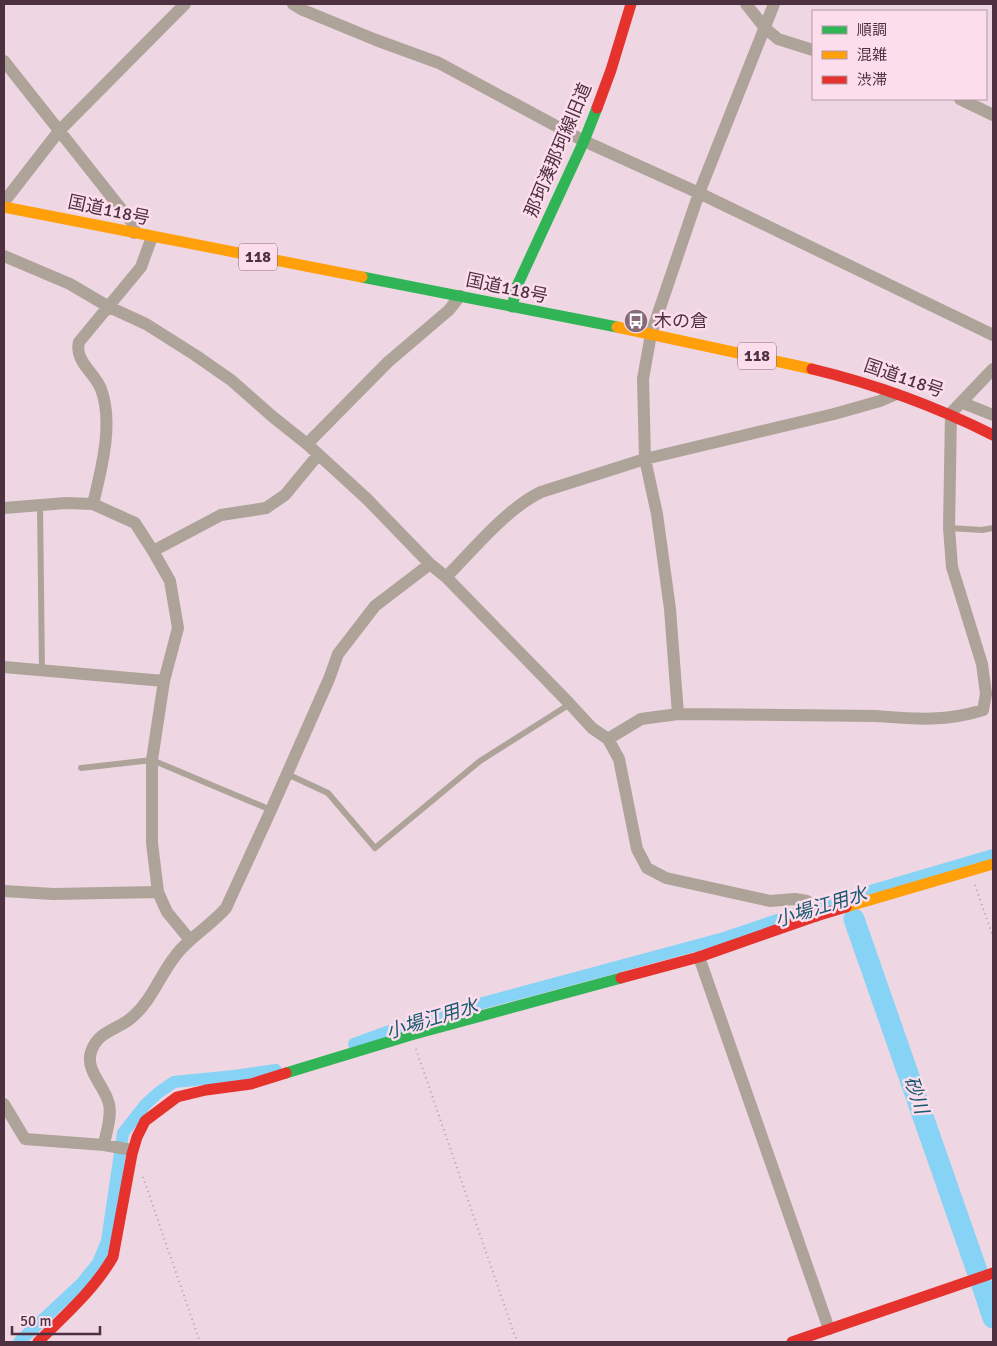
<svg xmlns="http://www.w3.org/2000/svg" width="997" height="1346" viewBox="0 0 997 1346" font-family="Signika,'Noto Sans JP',sans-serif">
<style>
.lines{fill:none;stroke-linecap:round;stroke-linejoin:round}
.canal{stroke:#87d3f6;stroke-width:12}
.river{stroke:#87d3f6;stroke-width:21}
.path{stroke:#ada39d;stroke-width:2;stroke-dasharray:1 4;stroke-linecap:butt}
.lane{stroke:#aea398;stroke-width:6}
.street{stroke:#aea398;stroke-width:12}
.fast{stroke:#30b455;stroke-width:11}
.slow{stroke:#ff9f0a;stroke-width:11}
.jam{stroke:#e5322d;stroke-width:11}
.labels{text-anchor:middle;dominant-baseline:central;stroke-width:5;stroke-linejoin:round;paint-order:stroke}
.shield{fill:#fbddec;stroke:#826574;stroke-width:1}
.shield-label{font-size:16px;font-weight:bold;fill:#4e3141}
.street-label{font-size:18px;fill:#4e3141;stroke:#fbddec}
.poi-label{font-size:18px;fill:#4e3141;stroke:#fbddec;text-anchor:start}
.water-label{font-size:19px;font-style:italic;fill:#17596f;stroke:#fbddec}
</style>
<rect width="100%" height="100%" fill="#eed6e2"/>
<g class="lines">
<!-- canal -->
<path class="canal" d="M354 1044 401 1027 453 1011 724 938 816 907 993 855
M19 1342 81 1284 98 1263 107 1241 123 1133 145 1105 158 1093 174 1082 234 1076 276 1070"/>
<!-- river -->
<path class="river" d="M854 919 977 1271
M982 1285 993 1318"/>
<!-- path -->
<path class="path" d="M975 885 993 937
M416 1049 517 1342
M143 1177 200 1342"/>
<!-- lane -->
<path class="lane" d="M40 505 42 670
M949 528 982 530 993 528
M81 768 152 760 271 810
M287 774 328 793 375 848 480 761 570 704"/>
<!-- street -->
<path class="street" d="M293 4 303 10 376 40 439 63 584 141 699 193 993 335
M746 4 765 28 778 39 813 50
M4 61 122 210 134 225V233
M960 99 993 115
M4 202 59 131 185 4
M4 256 70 284 109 307 146 324 195 355 231 380 273 417 307 444 367 499 430 564 446 577 568 702 592 728 608 739 619 759 637 849 647 868 666 878 770 901 795 899 807 901 816 916
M963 403 993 415
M307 444 388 362 449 310 460 296
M93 504C101 470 114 424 101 389 95 373 74 361 79 342L141 267 152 237
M4 508 66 503 93 504 135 523 153 551 170 581 178 628 164 681 152 760V843L158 892 167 912 190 940
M153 551 221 515 266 508 285 495 318 455
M446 577C474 549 506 509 541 492L645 459 834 414 880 401 896 394
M4 667 164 681
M678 714 670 609 657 514 645 459 643 379 651 334 699 193 774 4
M608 739 641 719 678 714 876 716C915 719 945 722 983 710L986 694 982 664 952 567 949 528 951 413 993 369
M4 891 53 894 158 892
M699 957 829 1329
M4 1104 25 1139 104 1145 127 1149
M104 1145C106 1132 112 1117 109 1104 105 1086 85 1071 91 1052 97 1032 116 1030 130 1019 154 1000 161 970 181 949 195 934 213 923 226 908L271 810 329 679 338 654 375 606 430 564"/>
<!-- fast -->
<path class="fast" d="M362 277 617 327
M512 307 517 286 584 141 597 108
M286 1073 411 1035 621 978"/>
<!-- slow -->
<path class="slow" d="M4 207 362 277
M617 327 812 369
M846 907 993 864"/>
<!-- jam -->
<path class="jam" d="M597 108 611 70 631 4
M812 369C875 384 935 406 993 435
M621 978 699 957 816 916 846 907
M38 1342C65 1315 94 1290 113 1257L132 1154 137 1137 145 1121 177 1097 206 1090 251 1084 286 1073
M792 1342 993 1273"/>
</g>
<!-- icons -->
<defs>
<g id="bus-disc" transform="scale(1.25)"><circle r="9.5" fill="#866b79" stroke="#fbddec"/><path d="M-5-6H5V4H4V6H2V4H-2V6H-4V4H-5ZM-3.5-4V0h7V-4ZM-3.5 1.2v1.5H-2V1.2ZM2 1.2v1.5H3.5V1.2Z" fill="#fff"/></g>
</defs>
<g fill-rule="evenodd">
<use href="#bus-disc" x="636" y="321"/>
</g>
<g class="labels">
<!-- shield labels -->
<g class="shield">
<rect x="239" y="243.5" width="38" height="27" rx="4"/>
<rect x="738" y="342.5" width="38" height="27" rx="4"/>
</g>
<g class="shield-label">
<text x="258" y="257">118</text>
<text x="757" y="356">118</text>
</g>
<!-- street labels -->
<g class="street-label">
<text transform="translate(558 150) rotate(-67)">那珂湊那珂線旧道</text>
<text transform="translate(109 210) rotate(12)">国道118号</text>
<text transform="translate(507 288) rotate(12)">国道118号</text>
<text transform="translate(904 378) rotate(19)">国道118号</text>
</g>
<!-- poi labels -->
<g class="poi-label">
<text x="654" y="321">木の倉</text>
</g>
<!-- water labels -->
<g class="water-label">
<text transform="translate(821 907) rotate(-17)">小場江用水</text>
<text transform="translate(432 1019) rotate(-17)">小場江用水</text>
<text transform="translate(916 1095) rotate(71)">砂川</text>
</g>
</g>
<!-- border -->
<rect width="997" height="1346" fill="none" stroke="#4e3141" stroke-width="10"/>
<!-- legend -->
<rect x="812" y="10" width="175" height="90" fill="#fbddec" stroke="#b698a8"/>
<rect x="822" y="26" width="25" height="8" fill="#30b455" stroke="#b698a8"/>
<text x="857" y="35" font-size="15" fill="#4e3141">順調</text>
<rect x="822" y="51" width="25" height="8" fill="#ff9f0a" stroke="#b698a8"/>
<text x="857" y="60" font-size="15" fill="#4e3141">混雑</text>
<rect x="822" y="76" width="25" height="8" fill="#e5322d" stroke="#b698a8"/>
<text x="857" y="85" font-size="15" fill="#4e3141">渋滞</text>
<!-- scale -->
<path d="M12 1326v8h88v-8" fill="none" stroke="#4e3141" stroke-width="2.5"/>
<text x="20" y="1326" font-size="15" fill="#4e3141" stroke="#fbddec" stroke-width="4" paint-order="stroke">50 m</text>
</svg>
